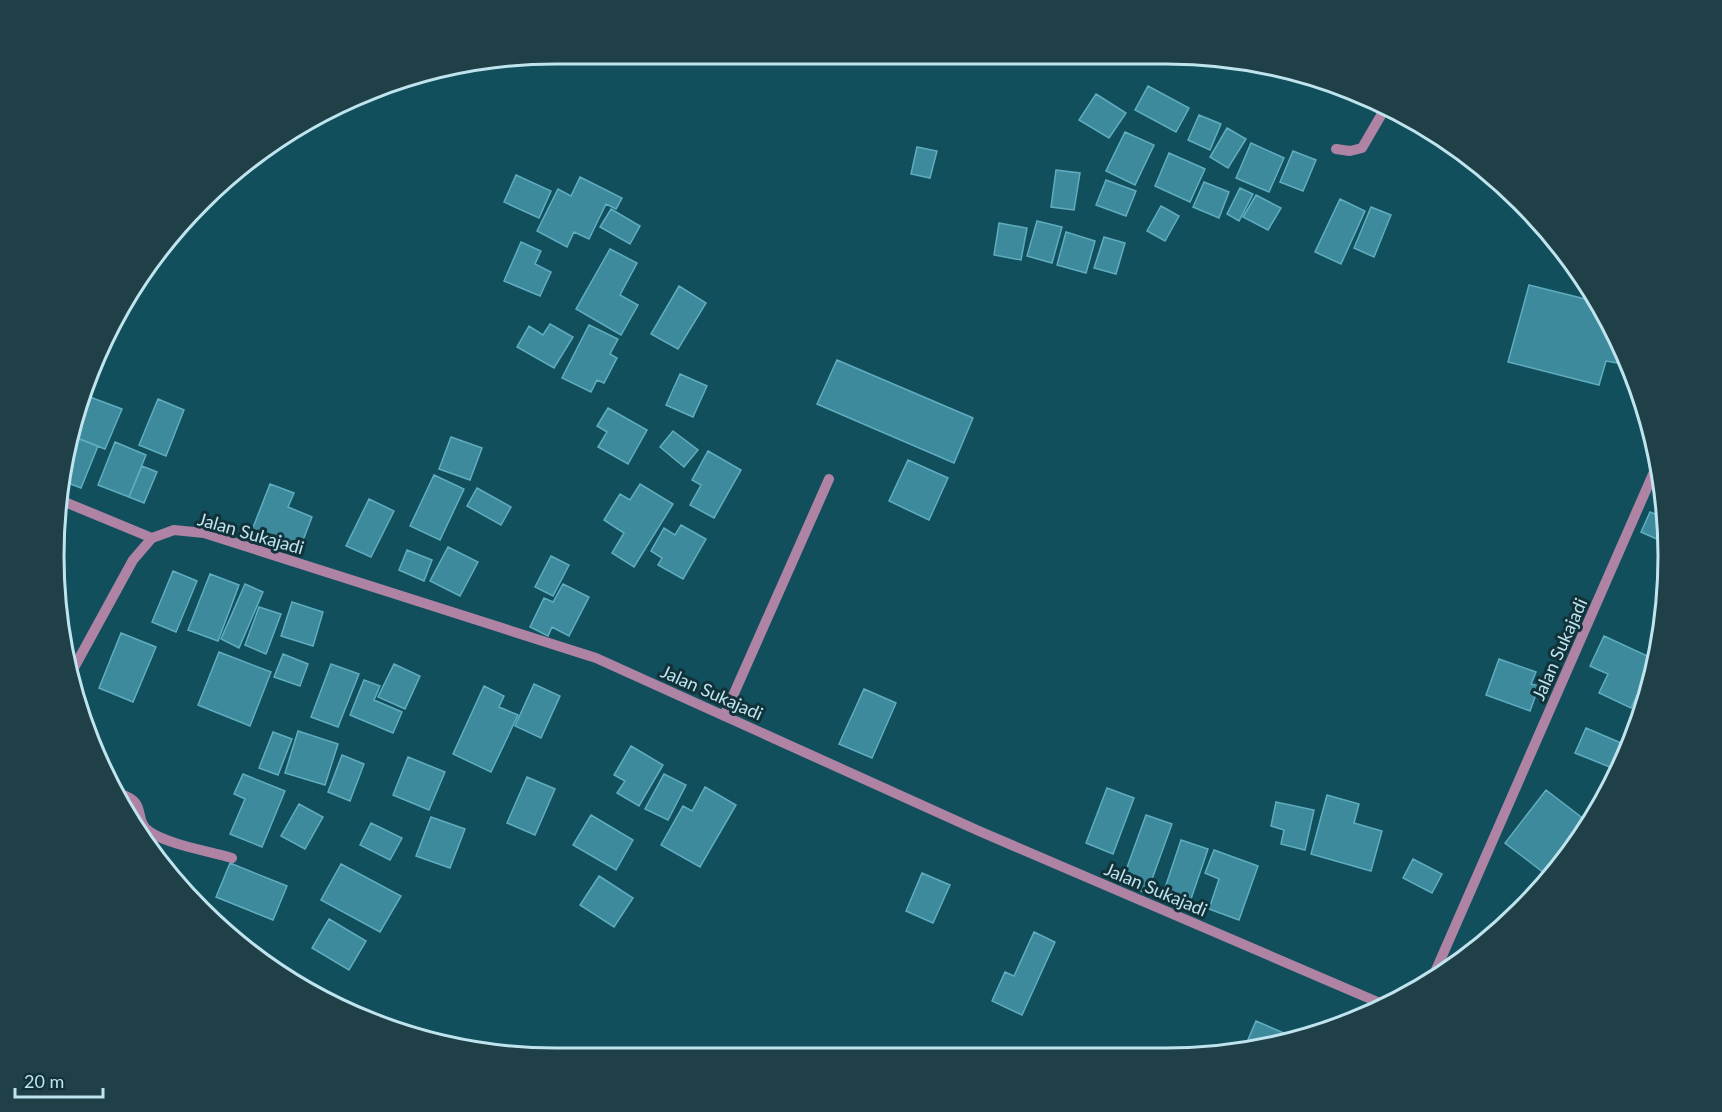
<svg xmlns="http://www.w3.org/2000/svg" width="1722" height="1112" viewBox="0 0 1722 1112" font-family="Lato,sans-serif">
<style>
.building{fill:#3d8a9c;stroke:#61adc0;stroke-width:1.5}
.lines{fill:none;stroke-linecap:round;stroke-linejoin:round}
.minor{stroke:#af83a4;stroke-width:10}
.labels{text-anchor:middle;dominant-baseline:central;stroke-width:6;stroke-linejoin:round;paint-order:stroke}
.street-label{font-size:18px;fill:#c0e4ee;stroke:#12323a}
.rim{fill:none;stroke:#c0e4ee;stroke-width:3}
</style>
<rect width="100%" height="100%" fill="#114f5d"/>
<!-- building -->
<path class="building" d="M1148 86 1189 108 1176 132 1135 110Z
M1096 94 1126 113 1109 138 1079 120Z
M1199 115 1221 124 1210 150 1188 140Z
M1227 128 1246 139 1228 168 1210 157Z
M1125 132 1154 145 1135 185 1106 171Z
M1251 143 1284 158 1269 192 1236 178Z
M917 147 937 151 930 178 911 174Z
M1293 151 1316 160 1303 191 1280 182Z
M1169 153 1205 169 1190 202 1155 186Z
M1056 170 1080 173 1074 210 1051 207Z
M516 175 551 191 539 218 504 202Z
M580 177 622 198 616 209 606 204 589 239 574 232 567 247 537 231 558 189 571 196Z
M1106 180 1136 191 1126 216 1096 205Z
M1204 182 1229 192 1219 218 1193 207Z
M1240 188 1253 194 1239 221 1227 214Z
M1256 195 1281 208 1268 230 1243 217Z
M1340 199 1365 211 1341 264 1315 252Z
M1161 206 1179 216 1165 241 1147 231Z
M1371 207 1391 215 1374 257 1354 248Z
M611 209 640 226 630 244 600 227Z
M1037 221 1062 227 1052 263 1027 256Z
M999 223 1027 228 1021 260 994 255Z
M1066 232 1095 241 1086 273 1057 265Z
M1104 237 1125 243 1116 274 1094 268Z
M521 242 541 251 535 264 551 272 540 296 504 281Z
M610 249 637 263 620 295 638 305 621 335 576 309Z
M1529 285 1597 302 1621 347 1617 363 1606 361 1599 385 1508 362Z
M679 286 706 303 678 349 651 334Z
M550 324 573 337 554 368 517 347 529 326 543 335Z
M589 325 618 339 610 354 617 358 604 383 597 380 591 392 562 378Z
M837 360 973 418 954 463 817 404Z
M680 374 707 386 693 417 666 405Z
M90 397 122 409 105 449 74 437Z
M158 399 184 410 166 456 139 445Z
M608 408 647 430 628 464 598 447 607 432 597 426Z
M673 431 698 450 684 467 660 447Z
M72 436 98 446 81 488 63 481Z
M451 437 482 448 470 480 439 469Z
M115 442 146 455 129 497 98 485Z
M708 451 741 470 714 518 690 505 701 485 692 480Z
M908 460 948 478 929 520 889 501Z
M142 466 157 472 144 503 129 497Z
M434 475 464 489 440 540 410 526Z
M270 484 294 493 288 507 312 517 300 548 252 530Z
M640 484 673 504 634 567 612 553 624 533 604 520 620 494 630 500Z
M477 488 511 507 501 525 467 506Z
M369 499 394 511 371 557 346 546Z
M1650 512 1666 518V543L1641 532Z
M681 525 706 539 683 579 658 565 662 558 651 551 664 528 675 535Z
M448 547 478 562 460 596 430 581Z
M407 550 432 560 424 581 399 570Z
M551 556 569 565 553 596 535 587Z
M173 571 197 581 176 632 152 622Z
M210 574 239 585 218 641 188 630Z
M245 584 263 592 239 648 221 639Z
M563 584 589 597 569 636 552 627 548 636 530 627 544 598 553 602Z
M292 602 323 612 313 646 281 636Z
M259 607 281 614 266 654 245 645Z
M121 633 156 647 133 702 99 688Z
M1604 636 1654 659 1631 708 1599 693 1608 674 1590 666Z
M219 652 271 672 250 726 198 705Z
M283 654 308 664 300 686 274 677Z
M1499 659 1536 672 1531 684 1539 686 1530 711 1486 695Z
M331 664 359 674 338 727 311 717Z
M394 664 420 676 405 709 378 697Z
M364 680 380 686 374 700 402 712 393 733 350 715Z
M534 684 560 696 541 738 515 726Z
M484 686 504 696 499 707 518 715 491 772 453 754Z
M864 689 896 703 872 758 839 744Z
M1586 728 1628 746 1617 770 1575 753Z
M298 731 338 744 325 785 285 773Z
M273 732 292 739 278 775 259 768Z
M631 746 663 765 639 806 617 793 625 781 614 775Z
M342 755 364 764 350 801 328 792Z
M408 757 445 772 429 810 393 795Z
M243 774 285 791 262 847 230 834 245 799 234 794Z
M664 774 686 785 668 820 645 809Z
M527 777 555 789 535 835 507 823Z
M705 787 736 805 700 867 661 845 683 806 692 811Z
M1107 788 1134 798 1113 854 1086 843Z
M1546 790 1585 820 1544 873 1505 843Z
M1327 795 1359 804 1354 823 1382 831 1371 871 1311 854Z
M1276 802 1314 810 1305 850 1281 844 1284 830 1271 826Z
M299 804 323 817 305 849 281 836Z
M591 815 633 840 616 870 573 845Z
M1146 815 1172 824 1147 893 1121 884Z
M431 817 465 829 450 868 416 856Z
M371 823 402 838 390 860 360 845Z
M1181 840 1208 849 1190 902 1163 894Z
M1214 850 1258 866 1239 920 1209 909 1219 879 1205 873Z
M1413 859 1442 874 1432 893 1403 878Z
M230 863 287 886 273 920 216 897Z
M341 864 401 896 380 932 321 900Z
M922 873 950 885 933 923 906 911Z
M599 876 633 898 614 927 580 905Z
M329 919 366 941 349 970 312 948Z
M1034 932 1055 942 1022 1015 992 1001 1005 972 1014 976Z
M1256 1021 1286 1034 1283 1043 1244 1049Z"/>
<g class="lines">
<!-- minor -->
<path class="minor" d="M1336 149 1350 151 1362 148 1387 105
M60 500 152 538
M70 675 133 560 152 538 174 530 204 533 596 658 979 831 1387 1006
M724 716 829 479
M120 794C149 802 132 820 150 832 170 845 209 851 232 858
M1432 979 1657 465"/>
</g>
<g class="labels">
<!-- street labels -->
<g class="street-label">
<text transform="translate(251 533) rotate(16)">Jalan Sukajadi</text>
<text transform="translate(1559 649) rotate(-66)">Jalan Sukajadi</text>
<text transform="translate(712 692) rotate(24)">Jalan Sukajadi</text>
<text transform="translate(1156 889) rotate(23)">Jalan Sukajadi</text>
</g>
</g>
<!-- crop -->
<path d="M0 0H1722V1112H0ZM556 64H1166A492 492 0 0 1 1658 556V556A492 492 0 0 1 1166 1048H556A492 492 0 0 1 64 556V556A492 492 0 0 1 556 64Z" fill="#204048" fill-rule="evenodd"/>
<path class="rim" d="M556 64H1166A492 492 0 0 1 1658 556V556A492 492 0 0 1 1166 1048H556A492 492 0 0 1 64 556V556A492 492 0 0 1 556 64Z"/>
<!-- scale -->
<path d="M15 1088v9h88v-9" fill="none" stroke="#c0e4ee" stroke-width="3"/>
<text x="24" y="1088" font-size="18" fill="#c0e4ee" stroke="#12323a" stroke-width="4.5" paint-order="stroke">20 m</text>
</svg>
